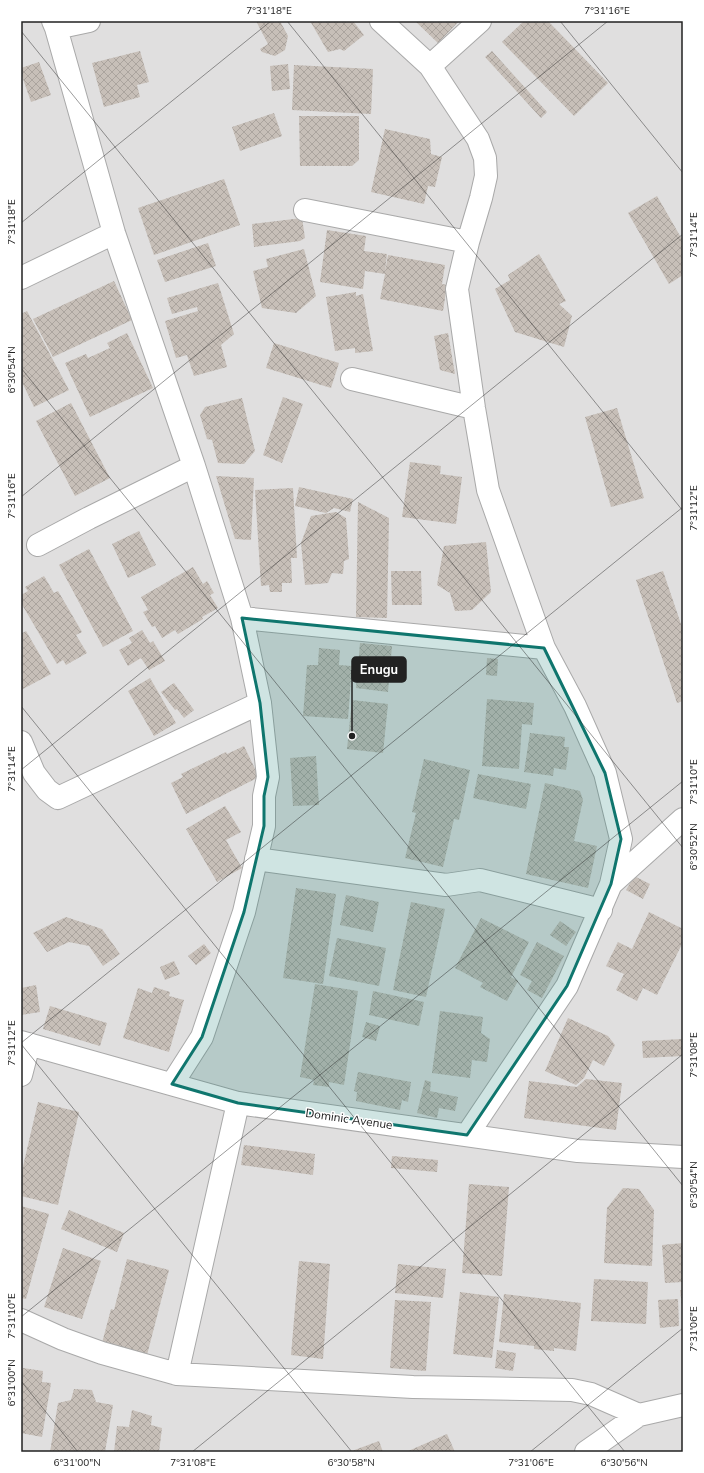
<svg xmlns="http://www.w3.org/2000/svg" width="704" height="1473" viewBox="0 0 704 1473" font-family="'Nunito Sans',sans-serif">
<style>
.residential{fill:#e0dfdf}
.building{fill:url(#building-cross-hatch)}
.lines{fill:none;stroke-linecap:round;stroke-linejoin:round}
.minor-casing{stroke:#a9a9a9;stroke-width:24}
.minor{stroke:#fff;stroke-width:22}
.marked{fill:#0f766e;fill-opacity:0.2;stroke:#0f766e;stroke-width:3;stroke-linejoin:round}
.ticks{fill:none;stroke:#222;stroke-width:1;stroke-opacity:0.45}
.labels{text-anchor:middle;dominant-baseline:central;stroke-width:3;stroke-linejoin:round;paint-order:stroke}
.street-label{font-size:12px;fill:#222;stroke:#fff}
.leader{fill:none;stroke:#222;stroke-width:1.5}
.callout-dot{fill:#222;stroke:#fff;stroke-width:1.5}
.callout{fill:#222;stroke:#222;stroke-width:1.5}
.callout-label{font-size:13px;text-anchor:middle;font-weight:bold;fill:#fff}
.neatline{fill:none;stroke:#222;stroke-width:1.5}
.ticks-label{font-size:10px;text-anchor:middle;fill:#222}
</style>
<defs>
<pattern id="building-cross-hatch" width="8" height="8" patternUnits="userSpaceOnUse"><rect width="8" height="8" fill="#c7bfb8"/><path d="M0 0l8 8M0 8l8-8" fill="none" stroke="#aba49e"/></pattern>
</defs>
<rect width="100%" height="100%" fill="#f2efe9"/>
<!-- residential -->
<path class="residential" d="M21 21H683V1452H21Z"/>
<!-- building -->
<path class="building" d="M256 21H280L288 36 285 50 275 56 262 52 260 49 268 44Z
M310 21H353L364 35 344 51 340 49 328 52Z
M415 21H459L438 43Z
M524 21H548L608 83 574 116 502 42Z
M140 51 149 82 137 85 140 97 104 107 92 63Z
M492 51 547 112 541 118 485 57Z
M39 62 51 95 31 102 21 73V68Z
M288 64 290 89 272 91 270 66Z
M294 65 373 69 371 114 292 110Z
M274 113 282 136 240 151 232 127Z
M299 116H359V160L352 166H300Z
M385 129 430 139 431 154 442 157 435 187 428 186 424 204 371 192Z
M224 179 240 225 154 255 138 208Z
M657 196 683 241V275L669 284 628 213Z
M302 218 305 238 300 241 254 247 252 224Z
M327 230 366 236 364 251 387 254 385 272 388 255 445 265 442 284 447 285 443 311 380 299 385 274 365 271 363 289 320 282Z
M208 243 216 266 165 282 157 260Z
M304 249 316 296 296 313 262 308 253 271 268 267 266 259Z
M539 254 566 301 559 304 572 316 564 347 515 332 495 289 510 280 508 275Z
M114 281 132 320 53 357 33 319Z
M218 283 234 334 221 345 227 367 194 376 187 355 176 358 165 321 198 311 197 307 172 314 167 298Z
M356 292V296L363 294 373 351 355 353V348L335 351 326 297Z
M27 311 69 390 34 407 21 380V314Z
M127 333 153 388 90 417 65 363 86 354 88 358 110 348 107 343Z
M448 333 455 374 440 370 434 336Z
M274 343 339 363 331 388 266 368Z
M283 397 303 404 282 463 263 455Z
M242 398 255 451 244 464 218 463 212 440 207 439 200 415 205 407Z
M71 403 110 478 75 496 36 421Z
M617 408 644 498 611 507 585 417Z
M410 462 441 466 440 474 462 477 456 524 402 517Z
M216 476 254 478 251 540 235 539Z
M299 487 353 499 350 512 334 508 326 513 295 506Z
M293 488 297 558H291L292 583H282V592H270L269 585 261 586 255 490Z
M358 502 389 518 387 618 356 617Z
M336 512 346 518 349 559 344 561 343 574 332 573 328 583 305 585 301 543 311 516Z
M139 531 156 565 128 578 112 544Z
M486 542 491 592 472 610 455 611 450 593 437 585 444 546Z
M89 549 133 631 103 647 59 565Z
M193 567 203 584 207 581 214 593 210 595 218 608 202 617 203 619 178 634 175 630 162 638 155 626 152 627 143 612 148 610 141 597Z
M391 571H421L422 605H392Z
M663 571 683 630V701L677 703 636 580Z
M44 576 54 593 58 591 82 632 76 635 87 653 66 665 63 660 57 664 21 603V595L28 591 25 587Z
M142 630 150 643 153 641 165 661 149 670 141 658 128 666 119 650 132 643 129 638Z
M26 631 51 674 21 690V634Z
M360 643 392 646 388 692 356 688Z
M319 648 340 650 339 665 352 666 348 719 303 716 307 665H318Z
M487 658 498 659 497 676 486 675Z
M150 678 176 723 154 736 128 691Z
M174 683 194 710 184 718 177 709 175 710 161 692Z
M487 699 534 703 532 725 522 724 519 769 482 766Z
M352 700 388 704 383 753 347 749Z
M530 733 565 737 564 747H569L566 770 554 768 553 776 524 772Z
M244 746 259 777 186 814 171 783 183 777 181 774 226 752 227 754Z
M316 756 319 805 293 806 290 758Z
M424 759 470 770 459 820 454 819 443 867 405 858 416 813 412 812Z
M478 774 531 784 526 809 473 798Z
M545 783 580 791 583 800 574 841 597 846 588 888 526 874Z
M225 806 241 832 226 840 242 868 217 882 186 829Z
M634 876 650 884 643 899 626 890Z
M296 888 336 894 323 984 283 978Z
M346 895 379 902 373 932 340 925Z
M411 902 445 909 426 997 393 990Z
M649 912 683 929V942L657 995 643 988 637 1001 616 990 624 974 606 966 618 942 632 949Z
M66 917 102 929 120 954 103 966 89 946 69 942 47 952 33 933Z
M481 918 529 942 511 977 518 981 507 1001 480 987 483 983 455 968Z
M560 921 576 932 566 946 550 935Z
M337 938 386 948 379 986 329 976Z
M537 942 564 956 542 998 527 990 532 981 520 975Z
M204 944 211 953 196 965 188 956Z
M174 961 180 974 165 980 160 967Z
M315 984 358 991 344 1085 329 1082V1087L313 1085 314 1080 300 1077Z
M36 985 40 1012 21 1015V988Z
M154 987 170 992 169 996 184 1000 169 1052 123 1038 138 988 152 993Z
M373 991 424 1002 419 1026 369 1015Z
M50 1006 107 1023 100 1046 43 1029Z
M440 1011 483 1017 481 1033 490 1039 487 1062 472 1060 470 1078 432 1073Z
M568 1018 608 1036 615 1045 604 1066 593 1060 584 1078 576 1085 545 1071Z
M366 1022 380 1026 376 1041 362 1037Z
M683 1039V1056L643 1058 642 1041Z
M358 1072 411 1082 408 1102 402 1100 400 1110 356 1101 357 1092 354 1091Z
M586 1079 622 1083 616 1130 524 1118 529 1081 577 1087Z
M425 1080 431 1082 430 1091 458 1097 455 1111 439 1108 437 1118 417 1113Z
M38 1102 79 1112 58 1205 21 1196V1175Z
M244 1145 315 1154 313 1175 241 1165Z
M392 1156 438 1160 437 1172 391 1168Z
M469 1184 509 1187 502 1276 462 1273Z
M623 1188 639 1189 654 1210 652 1266 604 1263 607 1208Z
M21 1206 49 1214 26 1299 21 1298Z
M69 1210 124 1233 117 1252 61 1229Z
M683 1243V1282L665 1283 662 1245Z
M63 1248 101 1261 82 1319 44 1307Z
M127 1259 169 1270 147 1355 102 1343 111 1309 114 1310Z
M299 1261 330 1264 323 1359 291 1355Z
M398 1264 446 1269 443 1298 395 1293Z
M594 1279 648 1282 646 1324 591 1321Z
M680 1290H683V1306H682Z
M460 1292 499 1297 492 1358 453 1354Z
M504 1294 581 1303 576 1351 554 1348V1351L534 1349V1346L499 1342Z
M678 1299 679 1326 660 1328 658 1300Z
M395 1300 431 1302 426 1371 390 1368Z
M497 1350 516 1353 513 1371 495 1368Z
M23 1368 43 1371 42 1382 51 1383 42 1437 21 1433V1382Z
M74 1389 92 1390 96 1402 113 1405 105 1452H50L58 1403 71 1400Z
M132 1410 152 1416 151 1425 162 1428 159 1452H114L117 1426 129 1427Z
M447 1434 455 1452H406Z
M379 1441 383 1452H349Z"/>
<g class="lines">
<!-- minor casing -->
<g class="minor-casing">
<path id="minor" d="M53 21 56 28 114 233 194 466 242 618 260 703 268 777 264 796V826L244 912 202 1037 172 1084
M381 21 430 66 478 139 485 158 486 176 481 198 468 242 457 289 474 408 488 490 544 648 575 706 605 773 621 839 611 884 567 986 467 1135
M56 28 89 21
M430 66 480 21
M305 210 468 242
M21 278 114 233
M352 379 474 408
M38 545 89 518 194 466
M242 618 544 648
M21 742 34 773 47 790 58 798 260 703
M256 859 446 885 480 880 601 910
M611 884 683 819
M21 1042 238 1103 578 1151 683 1157
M21 1075 29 1044
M21 1320 63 1339 102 1353 177 1374 413 1387 572 1390 591 1394 639 1415 683 1405
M177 1374 238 1103
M586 1452 639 1415"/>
</g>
<!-- minor -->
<use href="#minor" class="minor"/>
</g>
<!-- marked area -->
<path class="marked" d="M242 618 544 648 605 773 621 839 611 884 567 986 467 1135 238 1103 172 1084 202 1037 244 912 264 826V796L268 777 260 703Z"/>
<!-- ticks -->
<path class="ticks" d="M287 21 683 511M560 21 683 173M21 31 683 848M21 223 271 21M21 368 683 1186M21 497 608 21M21 706 625 1452M21 770 683 234M21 1043 683 507M21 1044 352 1452M21 1317 683 781M21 1381 78 1452M192 1452 683 1054M530 1452 683 1328"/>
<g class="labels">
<!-- street labels -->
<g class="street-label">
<text transform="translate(349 1119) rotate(8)">Dominic Avenue</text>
</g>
</g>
<!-- callouts -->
<path class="leader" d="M352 736L352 670"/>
<circle class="callout-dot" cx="352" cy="736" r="4"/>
<rect class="callout" x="352" y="657" width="54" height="25" rx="4"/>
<g class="callout-label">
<text x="379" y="674">Enugu</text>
</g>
<!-- border -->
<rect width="704" height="1473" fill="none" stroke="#ffffff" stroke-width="44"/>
<rect x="22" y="22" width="660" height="1429" class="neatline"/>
<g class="ticks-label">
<text x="269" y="14">7°31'18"E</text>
<text x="607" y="14">7°31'16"E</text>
<text transform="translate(11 222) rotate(-90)" y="4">7°31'18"E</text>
<text transform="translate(693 235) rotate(-90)" y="4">7°31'14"E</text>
<text transform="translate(11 370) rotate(-90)" y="4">6°30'54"N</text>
<text transform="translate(11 496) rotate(-90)" y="4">7°31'16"E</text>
<text transform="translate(693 508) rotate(-90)" y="4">7°31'12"E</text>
<text transform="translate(11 769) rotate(-90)" y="4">7°31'14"E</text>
<text transform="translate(693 782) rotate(-90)" y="4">7°31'10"E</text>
<text transform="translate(693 847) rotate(-90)" y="4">6°30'52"N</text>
<text transform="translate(11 1043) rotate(-90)" y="4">7°31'12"E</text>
<text transform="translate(693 1055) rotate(-90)" y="4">7°31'08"E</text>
<text transform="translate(693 1185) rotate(-90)" y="4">6°30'54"N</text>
<text transform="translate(11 1316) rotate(-90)" y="4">7°31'10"E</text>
<text transform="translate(693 1329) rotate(-90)" y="4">7°31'06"E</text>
<text transform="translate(11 1383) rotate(-90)" y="4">6°31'00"N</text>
<text x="77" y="1466">6°31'00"N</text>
<text x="193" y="1466">7°31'08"E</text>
<text x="351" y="1466">6°30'58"N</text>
<text x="531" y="1466">7°31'06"E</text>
<text x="624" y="1466">6°30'56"N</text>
</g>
</svg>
